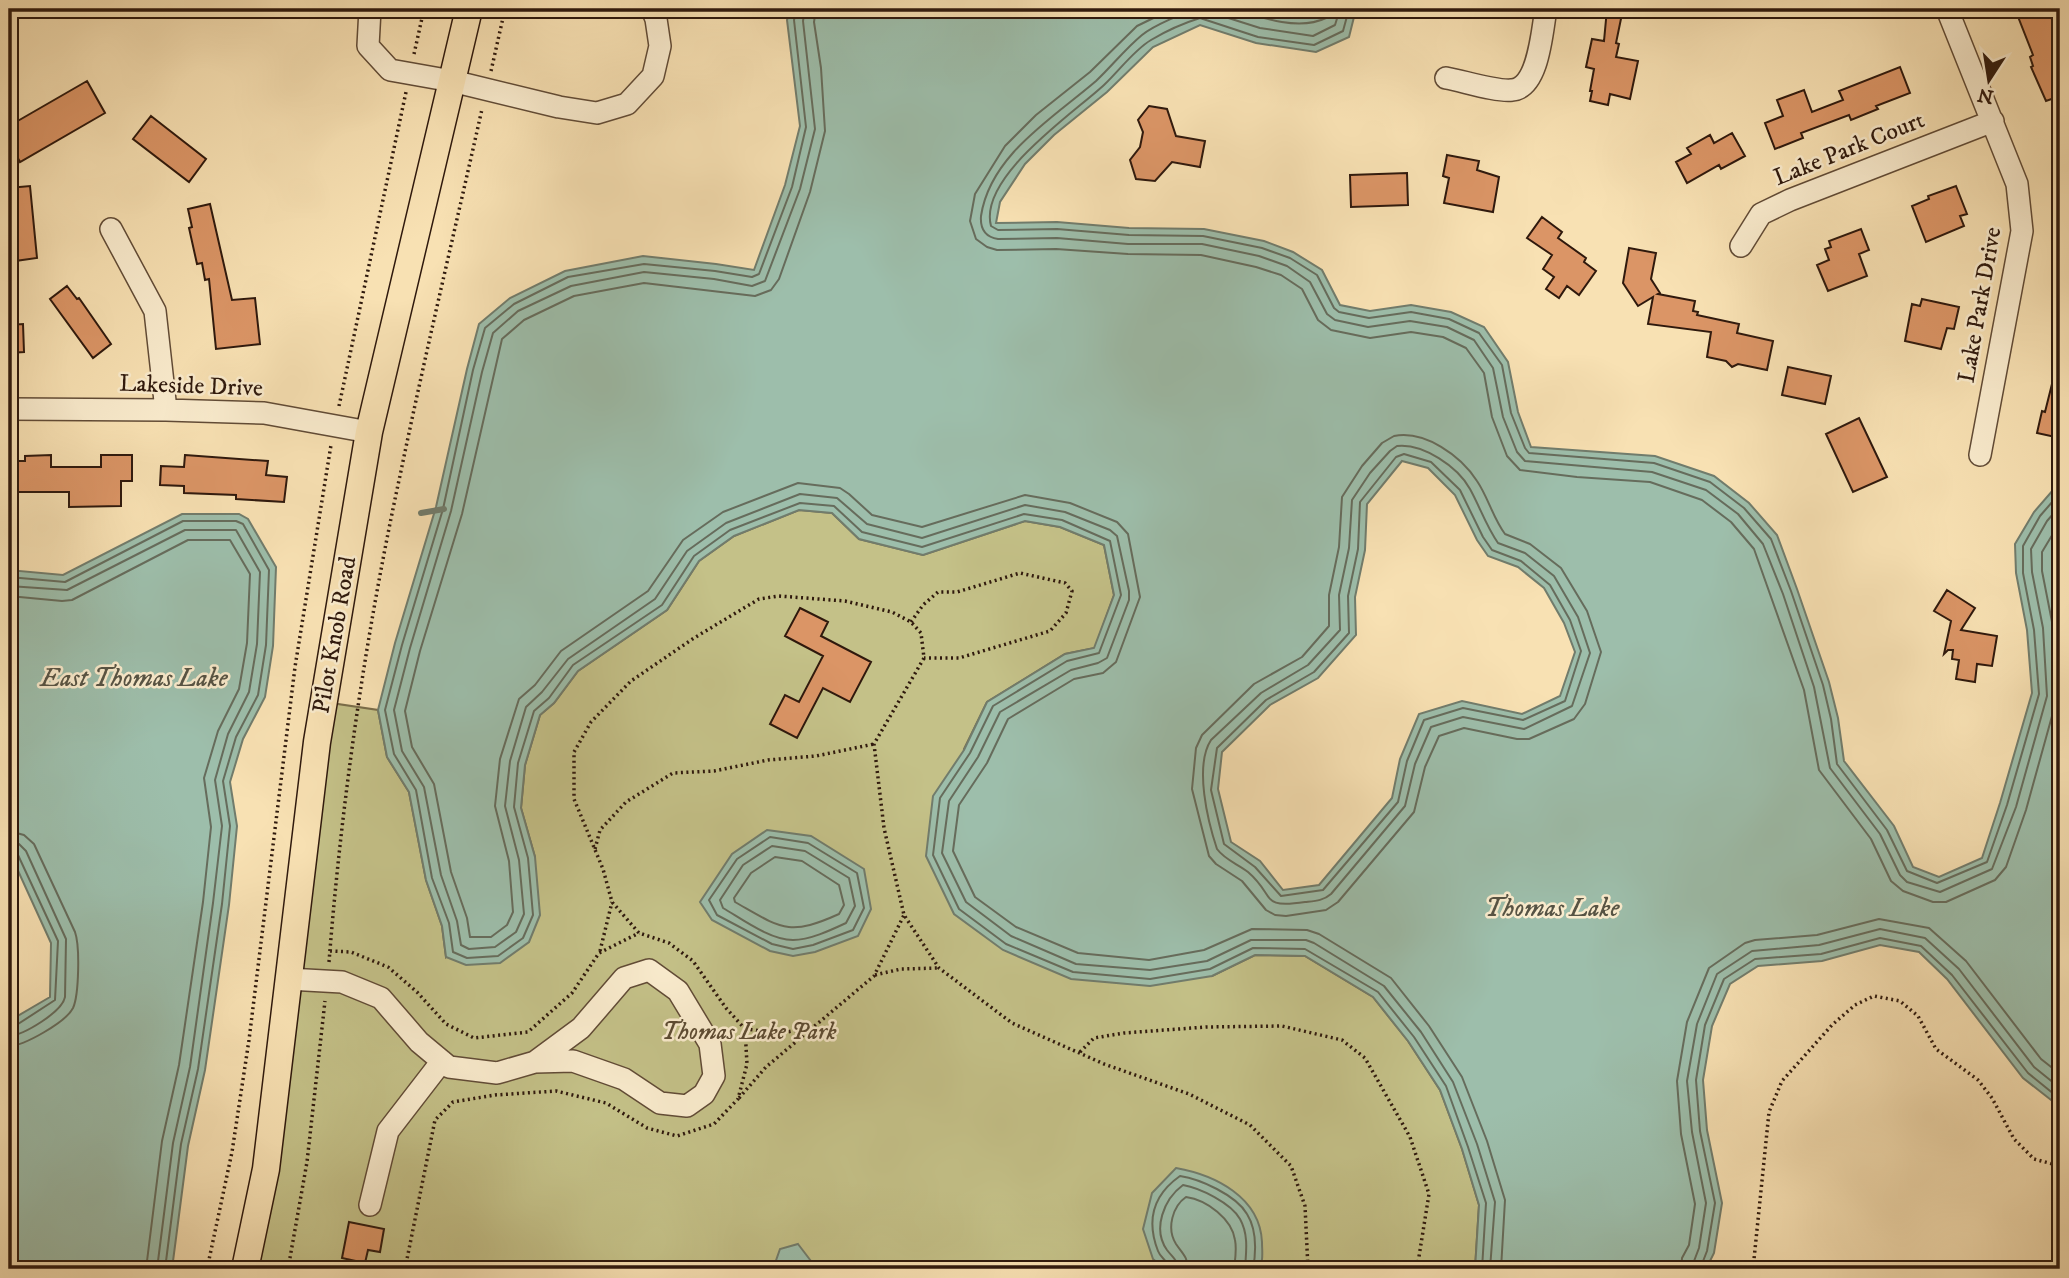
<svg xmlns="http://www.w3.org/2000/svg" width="2069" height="1278" viewBox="0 0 2069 1278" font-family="'IM FELL DW Pica',serif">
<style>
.green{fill:#c4c188;stroke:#7a6d4a;stroke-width:2}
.water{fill:#9dbeab;stroke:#717c6c;stroke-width:2;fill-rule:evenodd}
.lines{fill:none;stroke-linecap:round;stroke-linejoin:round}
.shore{stroke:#666c5c;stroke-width:2}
.stream{stroke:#717c6c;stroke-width:6}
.building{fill:#db9566;stroke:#2f190d;stroke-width:2}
.minor-casing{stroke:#614b36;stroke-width:24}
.major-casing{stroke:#2f190d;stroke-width:29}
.path{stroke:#2f190d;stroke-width:3.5;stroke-dasharray:2 3.5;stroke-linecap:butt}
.minor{stroke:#faecce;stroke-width:21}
.major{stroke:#f8e1b3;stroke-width:26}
.labels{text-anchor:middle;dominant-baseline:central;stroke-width:5;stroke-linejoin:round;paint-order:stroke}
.street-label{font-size:24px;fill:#2f190d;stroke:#faecce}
.park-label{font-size:24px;font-style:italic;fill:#5c4b32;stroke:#faecce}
.water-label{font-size:26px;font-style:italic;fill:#565344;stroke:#faecce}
</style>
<rect width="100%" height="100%" fill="#f8e1b3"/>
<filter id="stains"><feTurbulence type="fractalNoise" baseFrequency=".00286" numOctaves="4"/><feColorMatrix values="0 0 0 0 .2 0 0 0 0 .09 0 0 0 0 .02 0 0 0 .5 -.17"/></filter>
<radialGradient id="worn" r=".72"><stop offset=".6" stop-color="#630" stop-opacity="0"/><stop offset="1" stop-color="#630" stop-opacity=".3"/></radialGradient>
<!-- green -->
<path class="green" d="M799 510 832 513 859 539 923 555 1025 521 1060 527 1104 545 1114 595 1095 648 1065 654 987 702 964 749 1212 976 1255 955 1305 956 1373 997 1408 1041 1440 1090 1462 1149 1479 1205 1475 1269H245L324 702 378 710 387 757 409 792 426 880 442 926 446 957 535 857 521 808 525 765 540 715 554 703 578 671 667 610 699 561 734 536Z"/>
<!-- water -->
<path class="water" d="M790 9H1356L1349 37 1316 52 1256 43 1200 25 1153 47 1107 92 1054 135 1025 164 1000 202 996 223 1057 222 1129 228 1204 229 1264 241 1293 252 1322 270 1340 305 1370 311 1411 305 1451 312 1484 327 1508 362 1518 412 1531 447 1655 456 1714 476 1749 503 1777 535 1797 589 1829 682 1838 718 1844 761 1894 826 1913 867 1939 877 1982 858 2000 803 2032 693 2027 630 2016 573 2015 544 2034 512 2060 482V1107L2023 1078 1947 979 1919 952 1880 945 1822 961 1758 966 1730 984 1712 1026 1703 1080 1707 1130 1722 1203 1714 1253 1706 1269H1475L1479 1205 1462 1149 1440 1090 1408 1041 1373 997 1305 956 1255 955 1212 976 1150 986 1071 979 1003 950 954 914 926 856 933 796 964 750 987 702 1065 654 1094 648 1114 595 1104 545 1060 527 1025 521 923 555 859 539 832 513 799 510 734 536 699 561 667 610 578 671 554 703 540 715 525 765 521 808 535 857 540 915 529 942 500 963 466 965 446 957 442 926 426 880 409 792 387 757 378 710 395 643 436 507 467 369 479 324 510 298 565 271 643 256 716 264 754 270 785 185 800 126 787 20ZM1402 461 1428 468 1455 495 1477 540 1488 556 1518 567 1544 588 1564 623 1575 652 1560 696 1522 714 1462 701 1419 714 1400 759 1392 798 1319 885 1283 890 1260 861 1231 842 1218 789 1222 752 1270 705 1318 678 1356 635 1355 597 1365 550 1367 504Z
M182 514H239L248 519 276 567 273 646 265 697 243 739 230 782 237 826 229 905 205 1070 188 1146 172 1269H9V1021L50 997 51 943 9 851V570L63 575Z
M767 830 811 836 864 869 871 909 858 936 815 952 793 956 770 951 712 920 700 902 732 854Z
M1176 1168C1215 1175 1260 1197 1262 1242 1262 1252 1264 1262 1258 1269H1165L1153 1259 1143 1229 1152 1193Z
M798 1244 817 1269H773L780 1249Z"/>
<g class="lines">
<!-- shore -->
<path class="shore" d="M797 9 794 20 806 127 792 187 759 274 752 277 715 271 644 264 568 277 514 304 485 328 473 370 443 509 402 645 385 710 394 754 416 790 432 878 449 923 453 952 467 958 498 956 523 938 533 915 528 858 514 807 518 763 534 711 549 698 573 665 662 605 694 556 730 530 800 503 834 506 862 532 922 547 1024 514 1062 520 1110 541 1121 595 1099 653 1067 661 993 706 970 753 940 798 933 855 959 909 1006 944 1073 972 1150 979 1210 969 1253 948 1305 949 1378 992 1414 1037 1446 1086 1468 1147 1486 1203 1482 1269
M805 9 803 21 815 129 800 189 765 281 752 286 714 279 644 272 571 286 518 311 493 333 482 372 451 511 410 648 394 710 402 751 424 787 441 875 457 921 461 945 469 949 495 947 516 932 524 914 519 860 505 806 510 761 526 707 542 692 568 659 655 599 687 551 726 523 800 494 837 498 867 524 922 538 1025 505 1065 512 1110 530 1117 536 1129 591V600L1107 658 1098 663 1071 670 1000 712 978 757 949 801 942 853 966 902 1011 936 1076 964 1150 970 1207 961 1251 940H1306L1314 943 1384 986 1421 1032 1453 1082 1477 1144 1495 1202 1490 1269
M816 9 814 22 821 68 825 131 810 192 779 279 771 290 755 296 644 283 574 296 524 320 502 339 462 514 420 651 405 711 412 747 434 784 451 872 467 918 470 937H491L507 925 513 912 509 861 495 806 500 759 519 699 535 685 561 651 648 591 683 540 723 512 798 483 840 488 849 494 872 515 922 527 1025 495 1070 503 1117 522 1128 534 1140 597 1116 662 1103 673 1074 679 1008 719 987 763 959 805 953 851 975 897 1016 927 1078 953 1149 960 1204 950 1252 929 1307 930 1319 934 1391 978 1429 1026 1462 1077 1487 1141 1505 1200 1501 1269
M1172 9 1137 26 1090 72 1036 115 1005 146 975 194 970 221 976 239 987 247 997 250 1056 249 1128 254 1201 255 1256 267 1281 275 1302 289 1318 320 1331 330 1370 338 1411 332 1443 337 1466 348 1484 373 1492 417 1507 456 1520 470 1577 477 1650 482 1702 500 1731 522 1754 549 1804 690 1819 770 1871 839 1891 881 1903 891 1933 902H1946L1995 880 2006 867 2026 810 2057 698 2053 627 2042 571V552L2060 522
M1235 9C1262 18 1299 31 1326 18L1329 9
M1340 9 1335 25 1313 36 1260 28 1200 9C1186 11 1153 26 1142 35 1125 49 1112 66 1096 81 1053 118 990 155 981 216 980 229 985 237 998 239L1057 238 1128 244H1202L1259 256 1287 266 1310 282 1327 314 1335 320 1368 327 1410 321 1447 327 1474 340 1493 368 1503 417 1517 452 1525 461 1652 472 1706 490 1738 514 1763 544 1783 594 1814 687 1830 768 1880 834 1900 875 1907 882 1940 892 1992 869 2016 807 2047 696 2043 628 2032 572 2031 549 2047 521 2060 506
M1349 9 1343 31 1314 45 1258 37 1200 18C1184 23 1166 31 1151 40 1134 50 1119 71 1104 85 1074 113 978 177 991 226L998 230 1057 229 1129 235 1203 236 1262 248 1290 258 1317 275 1334 308 1339 312 1369 318 1411 312 1449 319 1479 333 1502 365 1511 413 1525 448 1529 453 1654 463 1710 482 1744 508 1771 539 1791 591 1823 685 1831 719 1837 764 1887 830 1907 871 1937 883 1987 862 2007 805 2039 694 2034 630 2023 573V546L2040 516 2060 493
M1394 436C1425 430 1461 456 1477 481 1488 497 1493 518 1505 534L1530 544 1561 568 1587 611 1601 652 1585 704 1574 719 1529 739H1517L1464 728 1439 736 1425 767 1414 812 1338 902 1326 910 1286 916 1275 915 1266 910 1242 881 1216 864 1209 856 1192 789 1196 748 1202 735 1254 684 1302 657 1329 626V595L1339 547 1342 497 1362 466 1382 443Z
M1397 446C1423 443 1458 467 1470 489 1480 507 1486 526 1498 543L1525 553 1554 576 1578 617 1590 653 1572 706 1524 729 1463 717 1431 727 1415 764 1405 806 1331 894C1323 901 1315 901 1305 902 1259 909 1276 896 1248 872 1238 864 1225 860 1217 849 1208 822 1194 766 1211 740L1261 693 1308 665 1340 630 1339 595 1349 548 1352 500 1370 473 1390 451Z
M1404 454 1431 462 1460 490 1483 537 1492 550 1521 561 1550 585 1570 620 1581 651 1565 701 1523 720 1463 708 1424 720 1407 761 1398 802 1323 890 1281 896 1255 867 1224 844 1211 790 1217 748 1266 700 1314 672 1349 633 1348 596 1358 549 1360 502 1396 457Z
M9 577 65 582 183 521H236L243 524 269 570 266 645 258 695 236 737 223 781 230 826 222 904 198 1069 181 1144 165 1269
M9 586 67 590 185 530H236L260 572 257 644 249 692 228 734 215 780 222 826 213 903 190 1067 173 1143 157 1269
M9 596 62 601 72 600 188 540H230L250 574 247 643 239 689 218 731 204 778 211 827 203 902 179 1065 162 1141 146 1269
M9 831 24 835 34 844 75 932C80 946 79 995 73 1008 66 1022 24 1046 9 1046
M770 837 808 843 857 873 864 908 853 930 813 945 793 949 772 944 717 915 709 900 737 859Z
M9 842 19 844 26 851 66 939 65 997C62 1012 24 1035 9 1036
M772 846 805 851 849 878 855 906 846 923C831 930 810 940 793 940 770 940 742 919 723 908L720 900 743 865Z
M9 851H14L18 855 58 941 55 1000 15 1026 9 1027
M775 857 802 861 839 885 844 905 839 914C788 937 781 928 735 902L734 898 751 873Z
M1169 1269C1168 1260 1161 1259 1158 1251 1146 1220 1153 1195 1180 1176 1200 1179 1236 1195 1247 1214 1257 1230 1256 1252 1253 1269
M1178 1269C1177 1259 1173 1258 1167 1250 1152 1229 1164 1199 1183 1185 1200 1188 1231 1203 1240 1219 1249 1235 1246 1253 1245 1269
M1188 1269C1188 1257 1182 1253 1176 1244 1166 1228 1173 1206 1186 1197 1207 1200 1232 1219 1235 1240 1237 1250 1235 1260 1234 1269
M1681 1269 1682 1258 1689 1245 1695 1204 1681 1134 1677 1081 1687 1022 1709 968 1745 943 1755 940 1817 935 1879 919 1929 928 1966 961 2041 1059 2060 1074
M1691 1269 1699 1248 1706 1203 1692 1132 1687 1081 1697 1024 1717 974 1752 951 1819 945 1880 929 1925 938 1959 969 2034 1067 2060 1088
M1700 1269 1707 1251 1715 1203 1700 1131 1696 1080 1705 1025 1724 979 1755 959 1821 954 1880 938 1921 946 1952 975 2028 1073 2060 1099"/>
<!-- stream -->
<path class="stream" d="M421 513 444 509"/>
</g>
<!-- building -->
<path class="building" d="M1607 9H1623L1616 43 1619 44 1616 57 1638 61 1630 99 1610 94 1608 105 1590 101 1592 91H1590L1594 69 1586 67 1592 39 1604 41Z
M2015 9H2048L2060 41V96L2046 101 2031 67 2033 66 2030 57 2033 55Z
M1900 67 1910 93 1876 106 1878 109 1851 120 1849 115 1801 133 1803 138 1775 149 1765 123 1783 116 1777 100 1804 90 1812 112 1843 100 1839 91Z
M87 81 105 113 20 162 9 142V126Z
M1149 106 1167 109 1176 136 1205 141 1200 167 1172 162 1155 181 1136 179 1130 160 1140 147 1143 132 1138 120Z
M151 116 206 159 189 182 133 139Z
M1732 133 1745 156 1721 169 1719 165 1687 183 1676 162 1691 154 1687 148 1710 135 1714 143Z
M1447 155 1479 161 1477 170 1499 177 1493 212 1444 203 1449 178 1443 176Z
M1407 173 1408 205 1351 207 1350 175Z
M30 186 37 258 15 261 9 188Z
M1956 186 1967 214 1960 216 1964 226 1926 242 1912 206 1929 199 1928 196Z
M210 204 232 300 255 298 260 344 216 349 209 279 205 280 202 263 197 264 189 228 192 227 188 209Z
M1542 217 1562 232 1558 238 1586 258 1584 262 1596 271 1579 295 1567 286 1559 298 1546 289 1554 277 1543 269 1552 255 1527 238Z
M1861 229 1869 250 1859 254 1867 276 1828 291 1817 265 1829 260 1825 249 1831 247 1829 241Z
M1629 248 1656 253 1651 279 1660 293 1658 294 1695 301 1693 311 1698 312 1697 315 1739 324 1737 333 1773 341 1767 370 1738 364 1732 367 1726 361 1707 357 1711 332 1648 324 1653 297 1638 306 1623 283Z
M67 286 77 299 79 298 111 344 93 358 50 299Z
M1922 299 1959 307 1954 329 1947 328 1941 349 1905 341 1912 304 1920 306Z
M23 324 24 352 9 353V325Z
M1788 367 1831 376 1825 404 1782 395Z
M2055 372 2060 373V438L2037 433 2042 411 2045 412Z
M1859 418 1887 477 1853 492 1826 434Z
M51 455V467H101V455H132V481H121V506L69 507V492H9V461H25V456Z
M185 455 268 461 266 475 287 477 284 502 236 499V495L184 493V486L160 485 161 466 184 467Z
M1947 590 1975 608 1961 630 1997 636 1992 666 1977 664 1975 682 1956 679 1959 660 1952 659 1953 650H1948L1944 654 1951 621 1934 611Z
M800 608 828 622 821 636 871 662 850 702 823 688 797 738 770 724 785 695 799 702 823 656 785 636Z
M349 1222 384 1229 380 1252 368 1250 365 1263 342 1258Z"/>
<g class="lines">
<!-- minor casing -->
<g class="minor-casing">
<path id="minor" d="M370 9 368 46 390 70 452 81 559 107 597 113 627 104 653 76 660 46 656 19 652 9
M1947 9 2017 184 2022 231 1980 455
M1446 78C1463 81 1497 92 1512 90 1539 88 1542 30 1546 9
M111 229 155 311 166 410
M1741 246 1761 214 1790 200 1993 121
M9 409 166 410 264 413 369 432
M288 979 342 982 381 998 419 1042 449 1067 497 1073 535 1062 573 1061 624 1079 660 1103 687 1106 704 1094 714 1076 710 1044 678 991 649 970 624 978 581 1028 535 1062
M370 1205 388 1131 442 1061"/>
</g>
<!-- major casing -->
<g class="major-casing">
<path id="major" d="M245 1269 266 1169 317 742 369 432 469 9"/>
</g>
<!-- path -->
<path class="path" d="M414 54 424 9
M491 71 505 9
M339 406 406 92
M911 622 923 605 938 592H957L1020 573 1065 583 1072 591 1066 613 1050 631 959 658H924
M595 849 600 830 626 802 673 773 714 771 768 760 816 756 874 744
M330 951 351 952 388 967 417 992 446 1024 474 1038 528 1032 572 993 599 953 639 933
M600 951 612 902
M329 962C342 797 366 632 401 471 426 350 455 230 482 109
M875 975 901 969 939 968
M745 1029 782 1033 812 1027
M1080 1052 1094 1038 1124 1033 1206 1027 1282 1026 1342 1040 1365 1058 1410 1137 1429 1194 1417 1269
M739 1098 766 1067 874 976 904 915
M207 1269 232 1152 249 1040 295 667 331 445
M288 1269 307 1162 325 1001
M405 1269 435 1120 453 1102 495 1095 556 1091 606 1103 647 1128 677 1136 714 1124 738 1099 747 1064 745 1029 726 1008 693 961 669 943 639 933 612 902 603 869 574 799V752L591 722 631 681 694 638 759 599 779 596 845 601 892 612 911 622 921 633 924 658 874 744 884 828 904 915 939 968 1012 1023 1104 1064 1189 1094 1250 1125 1291 1166 1305 1206 1308 1269
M1753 1269 1769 1112 1782 1081 1832 1025 1855 1005 1874 996 1900 1001 1918 1016 1936 1049 1978 1080 1992 1098 2014 1139 2034 1159 2060 1166"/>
<!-- minor -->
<use href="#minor" class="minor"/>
<!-- major -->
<use href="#major" class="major"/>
</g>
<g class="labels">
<!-- street labels -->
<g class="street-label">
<text transform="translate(1849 149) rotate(-22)">Lake Park Court</text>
<text transform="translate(1980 305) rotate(-80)">Lake Park Drive</text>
<text transform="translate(191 386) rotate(2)">Lakeside Drive</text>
<text transform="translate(335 635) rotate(-80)">Pilot Knob Road</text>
</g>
<!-- park labels -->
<g class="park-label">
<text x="749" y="1032">Thomas Lake Park</text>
</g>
<!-- water labels -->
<g class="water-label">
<text x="134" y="678">East Thomas Lake</text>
<text x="1552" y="908">Thomas Lake</text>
</g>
</g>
<!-- margin -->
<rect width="2069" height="1278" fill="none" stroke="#f8e1b3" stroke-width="35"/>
<rect x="10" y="10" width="2048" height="1257" fill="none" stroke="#2f190d" stroke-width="3.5"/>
<rect x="18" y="18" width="2034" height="1243" fill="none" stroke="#2f190d" stroke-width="2"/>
<!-- north arrow -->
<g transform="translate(1989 80) rotate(192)" stroke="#faecce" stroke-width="5" paint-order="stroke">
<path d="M0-5L12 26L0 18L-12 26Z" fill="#2f190d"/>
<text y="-10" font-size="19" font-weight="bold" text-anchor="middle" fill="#2f190d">N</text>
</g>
<rect width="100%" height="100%" filter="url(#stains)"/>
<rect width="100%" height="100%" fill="url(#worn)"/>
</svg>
